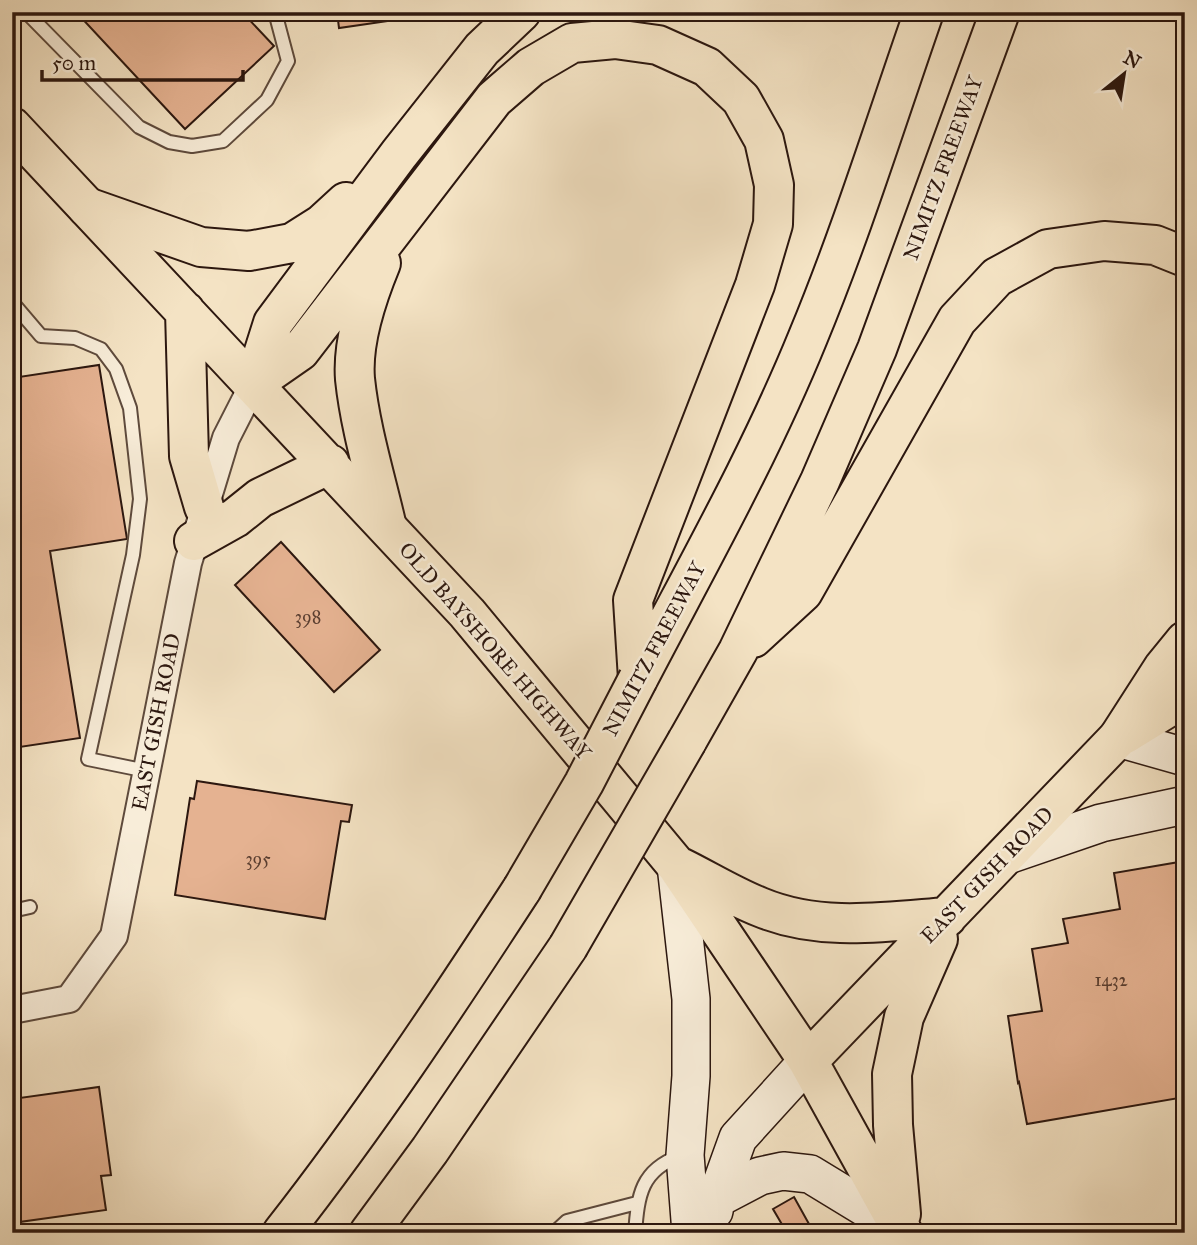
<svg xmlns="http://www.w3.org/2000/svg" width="1197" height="1245" viewBox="0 0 1197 1245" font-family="'IM FELL Great Primer',serif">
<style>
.building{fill:#e5b291;stroke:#2c170f;stroke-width:2}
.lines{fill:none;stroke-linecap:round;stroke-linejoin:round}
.service-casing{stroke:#5e4a3c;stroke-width:16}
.minor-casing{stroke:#5e4a3c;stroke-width:30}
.secondary-casing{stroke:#2c170f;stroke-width:40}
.primary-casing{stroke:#2c170f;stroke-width:42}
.motorway-casing{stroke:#2c170f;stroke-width:42}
.service{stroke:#f8edd9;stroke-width:12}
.minor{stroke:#f8edd9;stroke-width:26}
.secondary{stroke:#f8edd9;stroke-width:37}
.primary{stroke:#f4e3c4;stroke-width:38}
.motorway{stroke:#f4e3c4;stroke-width:38}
.motorway-bridge-casing{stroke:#2c170f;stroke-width:42;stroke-linecap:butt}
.motorway-bridge{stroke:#f4e3c4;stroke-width:38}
.labels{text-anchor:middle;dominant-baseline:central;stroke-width:5;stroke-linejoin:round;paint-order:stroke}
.number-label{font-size:18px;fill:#5a3e30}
.street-label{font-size:21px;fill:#2c170f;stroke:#f8edd9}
</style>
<rect width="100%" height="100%" fill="#f4e3c4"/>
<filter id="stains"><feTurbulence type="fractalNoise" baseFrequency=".00286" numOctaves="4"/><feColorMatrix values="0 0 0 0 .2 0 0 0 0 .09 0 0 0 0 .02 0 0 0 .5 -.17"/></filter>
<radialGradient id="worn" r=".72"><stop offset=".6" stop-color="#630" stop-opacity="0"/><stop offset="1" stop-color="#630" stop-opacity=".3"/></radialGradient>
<!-- building -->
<path class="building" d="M76 12H242L274 46 185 129Z
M337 12H401L402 19 339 28Z
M99 365 127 539 50 551 80 738 19 747 20 757 12 759V378Z
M281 542 380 650 334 692 235 585Z
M197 781 352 805 349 822 341 821 325 919 175 895 190 798 194 799Z
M1185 861V1097L1027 1124 1019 1082 1018 1083 1008 1016 1042 1011 1032 949 1068 943 1063 919 1120 909 1114 873Z
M99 1087 111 1175 101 1176 106 1210 12 1223V1099Z
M794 1197 814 1233H787L773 1209Z"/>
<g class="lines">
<!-- service casing -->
<g class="service-casing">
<path id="service" d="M26 12 139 127 169 142 192 146 223 141 267 100 288 61 275 12
M12 302 41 336 75 338 101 349 116 369 130 408 140 499 133 555 88 759 147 771
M12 911 30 907
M554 1233 567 1221 637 1203
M635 1233C638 1195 641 1170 680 1156"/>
</g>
<!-- minor casing -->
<g class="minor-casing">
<path id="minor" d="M12 1010 69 999 114 936 188 563 226 438 254 383"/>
</g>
<!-- secondary casing -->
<g class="secondary-casing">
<path id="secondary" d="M1118 738 1185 757
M1005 856 1101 823 1185 805
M676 865 691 999V1076L685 1155 691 1233
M716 1199 760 1176 783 1171 810 1174 902 1230
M714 1211 716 1199 738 1138 808 1061"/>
</g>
<!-- primary casing -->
<g class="primary-casing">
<path id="primary" d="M12 127 467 613 676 865 808 1061 903 1233
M185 311 189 456 204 507
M194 541 235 518 260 498 330 464
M678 866C705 879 732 896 760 907 820 932 884 922 947 917
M808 1061 1118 738
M901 1214 893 1125 892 1074 904 1017 938 939"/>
</g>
<!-- motorway casing -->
<g class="motorway-casing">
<path id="motorway" d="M87 207 201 247 249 251 292 243 322 224 346 202
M381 263C367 297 352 342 355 379 360 427 375 476 386 523
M254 383 300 351 494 99 531 67 572 43 615 39 658 45 707 67 741 99 764 140 774 185 773 224 755 285 633 600 638 679
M254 383 273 323 399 154 482 49 521 12
M753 638 803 592 957 320 997 277 1048 249 1104 241 1155 245 1185 257
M638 679C697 566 760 455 808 337 852 231 886 121 924 12
M1125 734 1185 697
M1118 738 1163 668 1185 641
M687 741 738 651 820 481 877 349 1000 12
M282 1233C369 1122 446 1006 522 889
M369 1233 430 1150 568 947"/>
</g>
<!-- service -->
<use href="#service" class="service"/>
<!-- minor -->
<use href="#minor" class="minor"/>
<!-- secondary -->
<use href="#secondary" class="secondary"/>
<!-- primary -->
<use href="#primary" class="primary"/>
<!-- motorway -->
<use href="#motorway" class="motorway"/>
<!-- motorway-bridge casing -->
<g class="motorway-bridge-casing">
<path id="motorway-bridge" d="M522 889 584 783 638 679
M568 947 687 741"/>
</g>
<!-- motorway-bridge -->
<use href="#motorway-bridge" class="motorway-bridge"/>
</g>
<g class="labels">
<!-- number labels -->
<g class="number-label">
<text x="308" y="617">398</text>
<text x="258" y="859">395</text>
<text x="1111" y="980">1432</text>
</g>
<!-- street labels -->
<g class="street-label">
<text transform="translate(943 168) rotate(-70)">NIMITZ FREEWAY</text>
<text transform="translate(654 649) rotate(-62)">NIMITZ FREEWAY</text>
<text transform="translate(495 651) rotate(49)">OLD BAYSHORE HIGHWAY</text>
<text transform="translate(156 722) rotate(-79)">EAST GISH ROAD</text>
<text transform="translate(987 875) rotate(-46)">EAST GISH ROAD</text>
</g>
</g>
<!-- margin -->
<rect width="1197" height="1245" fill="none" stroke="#f4e3c4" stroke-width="42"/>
<rect x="14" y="14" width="1169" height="1217" fill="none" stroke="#2c170f" stroke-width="3.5"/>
<rect x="21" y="21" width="1155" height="1203" fill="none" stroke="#2c170f" stroke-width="2"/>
<!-- north arrow -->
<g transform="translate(1124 74) rotate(30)" stroke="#f8edd9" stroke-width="5" paint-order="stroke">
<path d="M0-5L12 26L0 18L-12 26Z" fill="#2c170f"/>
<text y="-10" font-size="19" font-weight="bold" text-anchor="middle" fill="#2c170f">N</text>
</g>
<!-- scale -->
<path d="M42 70v10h201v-10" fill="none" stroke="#2c170f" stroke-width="3.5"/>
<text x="52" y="70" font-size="21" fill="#2c170f" stroke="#f8edd9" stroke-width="5" paint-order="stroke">50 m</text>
<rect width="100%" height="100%" filter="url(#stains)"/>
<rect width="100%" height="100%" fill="url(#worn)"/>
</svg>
